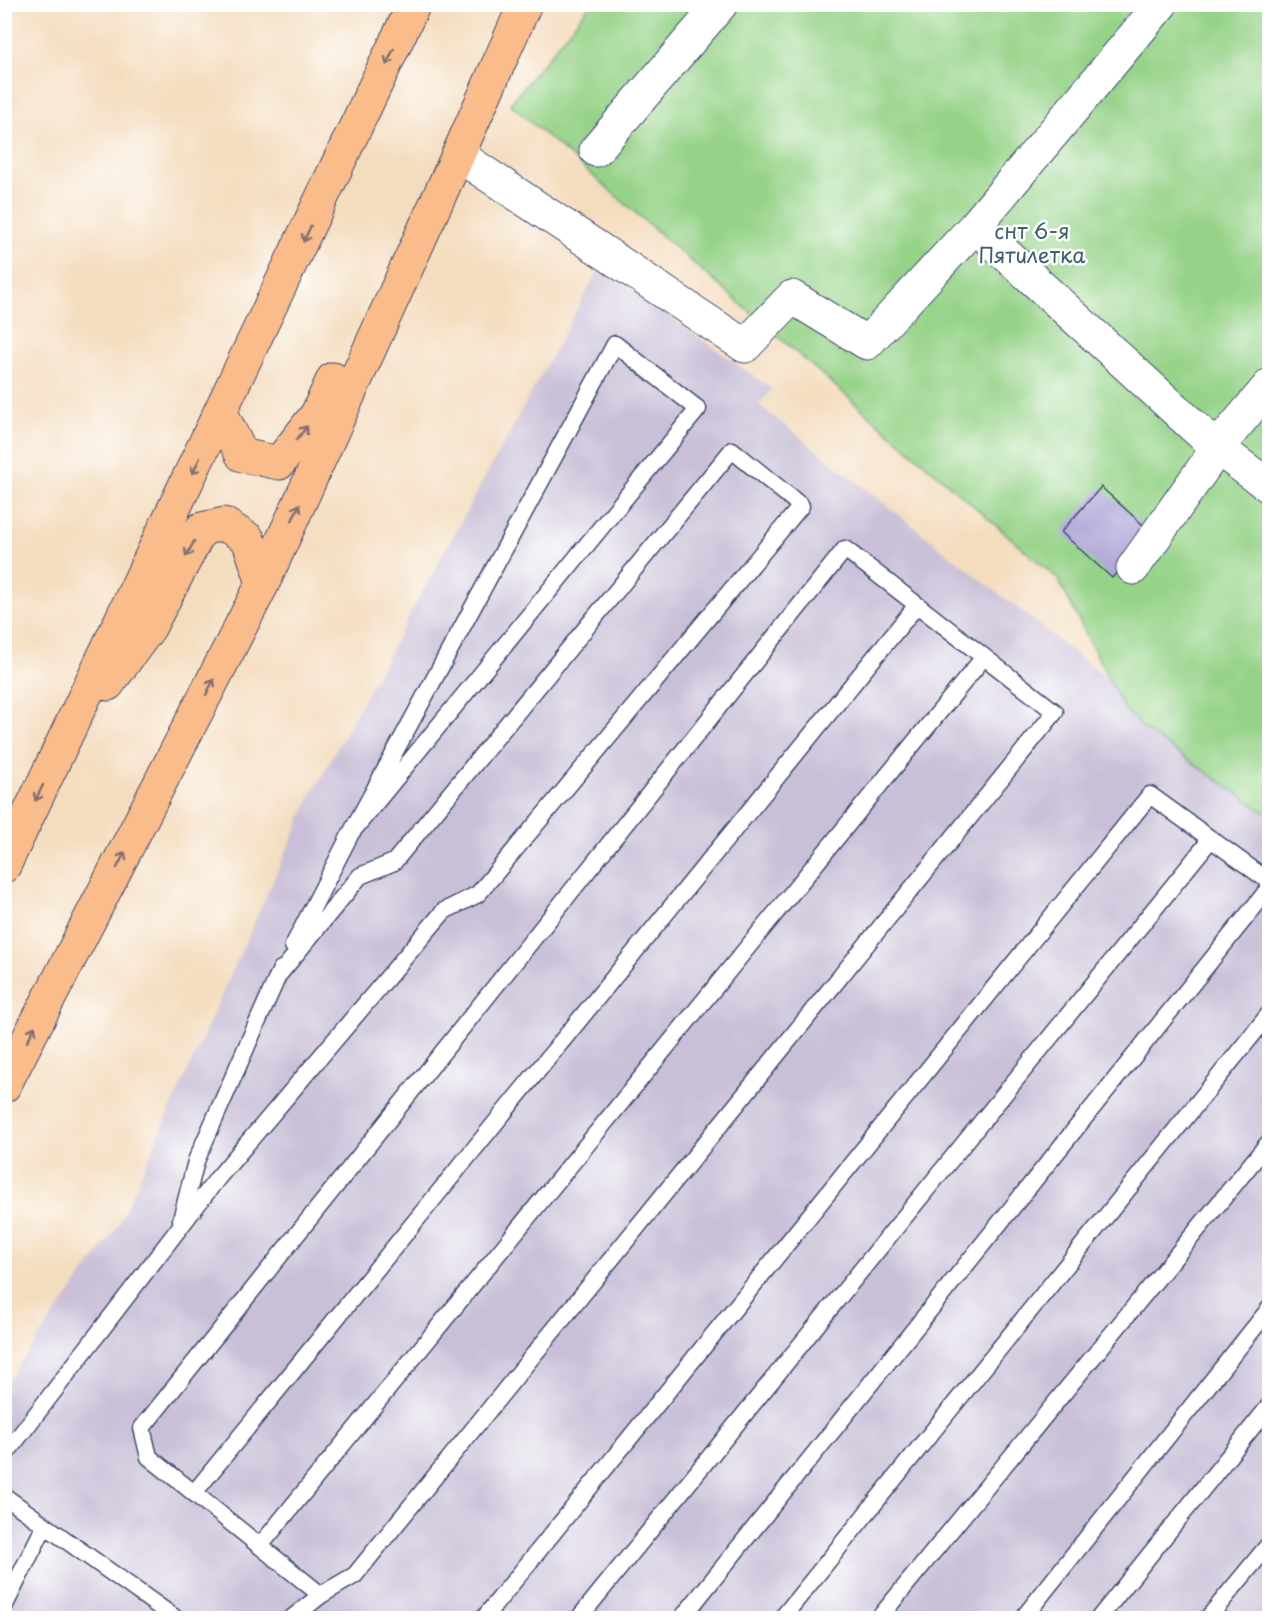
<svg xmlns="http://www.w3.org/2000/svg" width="1274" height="1623" viewBox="0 0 1274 1623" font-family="'Playpen Sans',sans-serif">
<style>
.industrial{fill:#c9bfd7}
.green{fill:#96d388;stroke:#588173;stroke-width:1.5}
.building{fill:#b1a8d8}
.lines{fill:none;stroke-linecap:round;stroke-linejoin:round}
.lane-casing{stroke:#3c496d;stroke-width:19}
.street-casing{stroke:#3c496d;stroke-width:35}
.primary-casing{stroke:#3c496d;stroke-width:35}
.lane{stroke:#fff;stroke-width:16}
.street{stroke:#fff;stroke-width:33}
.primary{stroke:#fabc8b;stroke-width:33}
.oneway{stroke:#7f6e72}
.labels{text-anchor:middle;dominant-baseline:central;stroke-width:5;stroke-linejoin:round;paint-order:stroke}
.park-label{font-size:21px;fill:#40606b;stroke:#fff}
</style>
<rect width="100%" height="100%" fill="#fff"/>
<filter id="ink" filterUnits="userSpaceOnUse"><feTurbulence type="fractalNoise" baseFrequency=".0167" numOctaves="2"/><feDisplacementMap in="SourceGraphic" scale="12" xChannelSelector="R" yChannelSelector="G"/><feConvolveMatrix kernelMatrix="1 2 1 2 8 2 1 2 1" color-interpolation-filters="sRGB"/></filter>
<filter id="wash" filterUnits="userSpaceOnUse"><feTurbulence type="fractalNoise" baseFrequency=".008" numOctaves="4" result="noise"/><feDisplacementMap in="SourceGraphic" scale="24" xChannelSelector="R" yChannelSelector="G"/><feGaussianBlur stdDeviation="1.35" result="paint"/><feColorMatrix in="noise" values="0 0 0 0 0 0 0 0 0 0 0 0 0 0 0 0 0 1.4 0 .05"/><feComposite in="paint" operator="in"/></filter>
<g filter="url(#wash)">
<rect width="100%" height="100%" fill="#f4ddbf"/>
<!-- industrial -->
<path class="industrial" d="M600 267 772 389 759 405 1269 806V1618H5V1385L118 1226 312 794Z"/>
<!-- green -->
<path class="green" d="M590 5H1269V815L1146 731 1123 707 1058 579 510 104Z"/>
<g id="blocks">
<!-- building -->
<path class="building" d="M1101 487 1152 533 1112 578 1061 532Z"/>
</g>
</g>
<g filter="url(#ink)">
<use href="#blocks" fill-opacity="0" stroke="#3c496d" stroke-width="1.5"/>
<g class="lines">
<!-- lane casing -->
<g class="lane-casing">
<path id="lane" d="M293 946 351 833 615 344 698 409 351 833
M181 1220 196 1161 281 969
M4 1456 217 1179 444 911 478 894 801 506 732 450 394 862 360 876 277 977
M194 1493 917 605
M4 1496 175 1618
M260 1546 984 657
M4 1607 45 1525
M292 1618 321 1595 355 1575 1055 712 845 549 142 1428 149 1457 321 1595
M484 1618 1150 795 1270 882
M579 1618 1211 839
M682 1618 1270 887
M782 1618 1270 1013
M879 1618 1270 1141
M1023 1618 1270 1308
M1099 1618 1270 1405
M1208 1618 1270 1543"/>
</g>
<!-- street casing -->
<g class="street-casing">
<path id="street" d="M596 150 721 4
M458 155 745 346 792 297 867 343 975 226 1161 4
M975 226 1215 446 1270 487
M1133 568 1214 453 1215 446 1221 443 1270 385"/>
</g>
<!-- primary casing -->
<g class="primary-casing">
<path id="primary" d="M221 413 242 455 279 463 317 414 333 379
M108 684 149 628 201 529 224 524 248 539 263 583
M4 866 414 4
M4 1086 263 583 458 155 525 4"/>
</g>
<!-- lane -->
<use href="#lane" class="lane"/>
<!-- street -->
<use href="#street" class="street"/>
<!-- primary -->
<use href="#primary" class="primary"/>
</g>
<!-- one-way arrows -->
<defs><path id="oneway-shaft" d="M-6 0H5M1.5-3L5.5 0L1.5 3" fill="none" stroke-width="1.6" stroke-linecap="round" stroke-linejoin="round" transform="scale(1.5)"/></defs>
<g class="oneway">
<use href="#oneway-shaft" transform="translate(390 57) rotate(115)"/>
<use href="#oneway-shaft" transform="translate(307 234) rotate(115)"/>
<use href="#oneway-shaft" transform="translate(302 433) rotate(-52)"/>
<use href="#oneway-shaft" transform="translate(196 466) rotate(116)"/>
<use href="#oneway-shaft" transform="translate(296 512) rotate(-65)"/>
<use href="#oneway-shaft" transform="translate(190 549) rotate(118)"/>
<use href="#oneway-shaft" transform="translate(210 687) rotate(-63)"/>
<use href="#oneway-shaft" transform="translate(39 793) rotate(116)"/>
<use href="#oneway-shaft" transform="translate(121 860) rotate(-63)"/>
<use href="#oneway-shaft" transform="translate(31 1034) rotate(-63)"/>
</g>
</g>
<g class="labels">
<!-- park labels -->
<g class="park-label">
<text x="1032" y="230">снт 6-я<tspan x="1032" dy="24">Пятилетка</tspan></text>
</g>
</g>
<!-- margin -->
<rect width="1274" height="1623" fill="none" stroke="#fff" stroke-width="24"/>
</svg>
